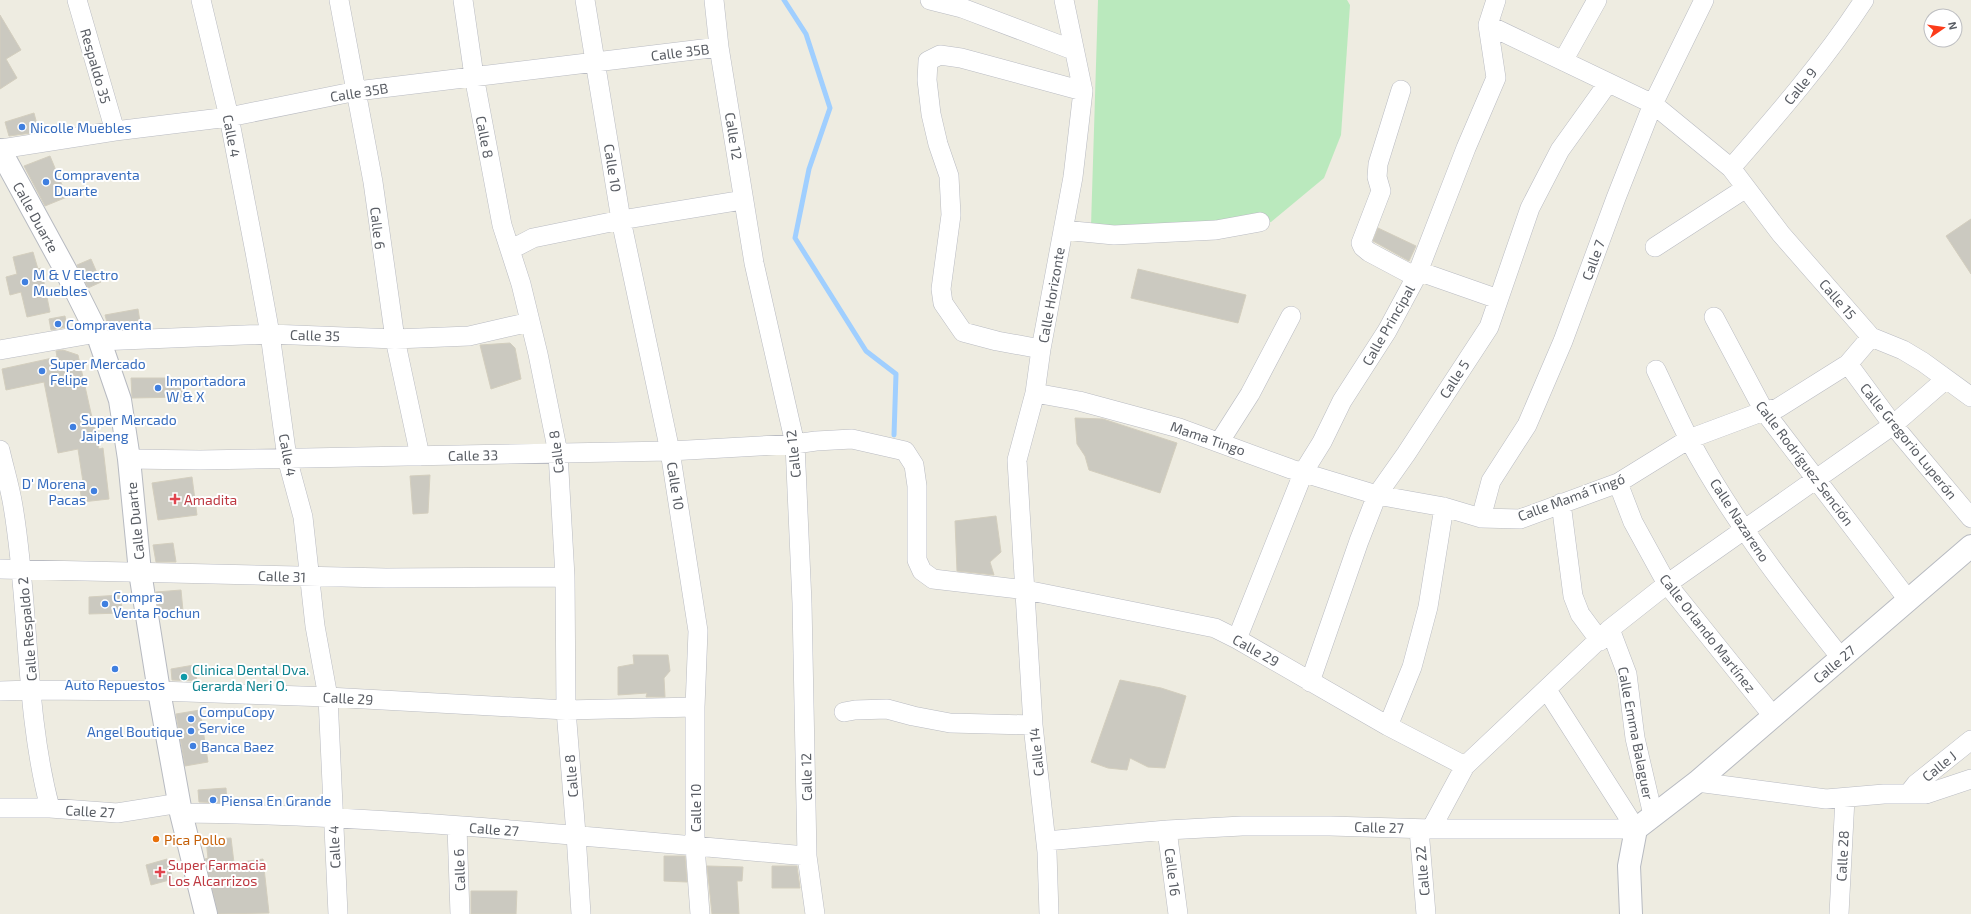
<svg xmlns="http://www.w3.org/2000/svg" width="1971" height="914" viewBox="0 0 1971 914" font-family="'Exo 2',sans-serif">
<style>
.green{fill:#bae9bd}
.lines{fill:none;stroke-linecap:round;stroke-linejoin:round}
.stream{stroke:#a0cfff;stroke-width:5}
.building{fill:#cbc9c0;stroke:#d3cebe}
.street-casing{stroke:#b9bbc2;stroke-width:20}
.secondary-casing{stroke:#b7bac1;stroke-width:24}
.street{stroke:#fff;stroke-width:19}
.secondary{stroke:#fff;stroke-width:22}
.shop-dot{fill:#3f7fe0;stroke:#fff;stroke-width:1.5}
.health-dot{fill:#e0444e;stroke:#fff;stroke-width:1.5}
.culture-dot{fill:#0f9aa8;stroke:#fff;stroke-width:1.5}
.food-dot{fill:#e8710a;stroke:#fff;stroke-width:1.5}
.labels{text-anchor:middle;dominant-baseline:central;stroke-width:4;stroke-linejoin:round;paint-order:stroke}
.street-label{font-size:14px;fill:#595d64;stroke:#fff}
.shop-label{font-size:14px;fill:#366cbe;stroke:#fff;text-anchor:start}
.health-label{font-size:14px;fill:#be3a42;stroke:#fff;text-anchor:start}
.culture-label{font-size:14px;fill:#0d838f;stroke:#fff;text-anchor:start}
.food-label{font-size:14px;fill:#c56008;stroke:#fff;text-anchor:start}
</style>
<rect width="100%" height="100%" fill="#eeece1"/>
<!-- green -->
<path class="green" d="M1098 0H1347L1350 5 1341 135 1324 178 1271 222 1234 231 1091 226Z"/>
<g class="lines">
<!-- stream -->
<path class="stream" d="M784 0 806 34 830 108 809 169 795 238 866 351 896 374 894 435"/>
</g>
<!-- building -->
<path class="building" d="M0 15 21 50 6 59 17 78 0 89Z
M34 113 39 132 9 136 5 122Z
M50 156 67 197 45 206 24 166Z
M1971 219V274L1946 236Z
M1378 228 1416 246 1409 261 1373 241Z
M33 252 38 269 41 268 50 312 27 317 21 292 10 295 6 277 17 274 13 257Z
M91 259 101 282 88 288 77 265Z
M1138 269 1246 295 1238 323 1131 298Z
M138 309 141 328 109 330 105 315Z
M65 316 67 327 51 330 49 319Z
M510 343 515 348 521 379 491 389 480 345Z
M63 350 78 355 99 449 103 448 109 499 82 502 79 483 83 482 78 449 58 453 44 382 6 390 2 369 57 357 56 351Z
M131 378H185V397L132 398Z
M1075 418 1103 419 1177 443 1160 493 1089 470 1085 456 1077 444Z
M430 475 428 513 413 514 410 476Z
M192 477 197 515 158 520 152 483Z
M996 516 1001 552 990 562 994 575 957 571 955 521Z
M173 543 176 562H156L153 545Z
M181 590 183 611 159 613 156 592Z
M121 595 122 613 89 614V597Z
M633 655H668L670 671 664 678 665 697H646L647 693 618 695V667L634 664Z
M194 665 197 681 172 680 171 669Z
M1120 680 1161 688 1186 696 1165 768 1148 767 1130 758 1127 770 1108 768 1091 762Z
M200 710 208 762 185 766 176 714Z
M226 788 227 803 199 802 198 790Z
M231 838 234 863 263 859 269 913 218 914 205 859 208 858 206 840Z
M664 856H685L687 882 664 881Z
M167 859 173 879 151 885 146 865Z
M707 866 743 867 742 881H737L739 914H712Z
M772 866H797L800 888H772Z
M471 891H517L516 914H471Z"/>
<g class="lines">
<!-- street casing -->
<g class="street-casing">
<path id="street" d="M77 0 115 131
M201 0 229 117 255 252 270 334 287 458 303 517 315 626 328 697 338 914
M339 0 373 182 395 339 420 456
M463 0 474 76 502 225 521 284 538 354 558 453 565 577 566 710 576 834 581 914
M585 0 621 220 670 451 698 631 695 707V846L700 914
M714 0 719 47 754 263 795 444 802 603 807 856 815 914
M930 0 962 8 1073 50
M1488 25 1653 104 1731 168 1781 234 1871 337 1903 350 1923 362 1971 397
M1563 61 1597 0
M1401 90 1378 164 1377 177 1381 191 1361 243 1363 247 1369 252 1416 277
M0 149 115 131 229 117 357 91 719 47
M1731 168C1778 114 1825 60 1864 0
M1063 230 1114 235 1216 230 1260 222
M1655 247 1746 188
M510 250 533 238 621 220 743 200
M1418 271 1498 299
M1714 317 1764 411 1909 601
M99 341 270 334 395 339 469 336 530 322
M1041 349 997 341 963 332 943 303 941 289 951 215 949 176 938 144 931 114 927 80 928 61 940 55 961 58 1083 91
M0 350 97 333
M1848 364 1893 425 1971 518
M1656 370C1667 393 1677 416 1689 439 1731 518 1786 589 1842 659
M1035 393 1079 401 1179 428 1291 469 1377 495 1444 507 1481 518 1520 519 1618 483 1689 439 1764 411 1778 408 1848 364 1871 337
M1220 441 1250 394 1291 316
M0 450C4 468 10 487 13 506 30 606 24 710 50 808
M129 459 200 460 670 451 795 444 816 441 852 439 905 451 914 465 917 486V560L922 571 933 579 1026 590 1215 628 1237 639 1388 726 1465 766
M1618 483 1633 522 1667 584 1773 716
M1561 503 1573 596 1580 614 1600 641
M1481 518 1491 481 1527 425 1563 341 1616 198 1653 104 1704 0
M0 569 386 578 565 577
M1610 629 1627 674 1635 738 1653 815
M1237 639 1304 471 1322 442 1342 401 1387 331 1416 277 1466 148 1496 78 1488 25 1496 0
M1310 682 1359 541 1377 495 1406 454 1489 327 1530 208 1560 150 1608 83
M1547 690 1636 829
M0 691 32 690 159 691 328 697 566 710 695 707
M844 712 855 710 887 709 913 716 950 723 1033 725
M1388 726 1412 667 1428 607 1444 507
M1697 782 1826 799 1884 794H1926L1971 779
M1909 793 1916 784 1971 740
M0 808H50L117 813 180 803
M181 813C390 815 599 838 807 856
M457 827 460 914
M1419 829 1426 914
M1431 829 1465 766 1610 629 1667 584 1893 425 1946 379
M1167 830 1178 914
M1046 841 1167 830 1242 826H1330L1431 829H1636
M1049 914 1047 852 1033 725 1017 460 1035 393 1041 349 1073 177 1083 91 1064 0
M1839 914 1845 798"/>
</g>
<!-- secondary casing -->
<g class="secondary-casing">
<path id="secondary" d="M0 150 66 271 97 333 120 400 129 459 140 572 159 691 181 813 206 914
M1631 914 1629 866 1636 829 1697 782 1971 546"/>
</g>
<!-- street -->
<use href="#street" class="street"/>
<!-- secondary -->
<use href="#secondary" class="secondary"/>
</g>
<!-- markers -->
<g class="shop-dot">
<circle cx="22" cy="127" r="4"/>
<circle cx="46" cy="182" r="4"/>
<circle cx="25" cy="282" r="4"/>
<circle cx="58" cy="324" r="4"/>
<circle cx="42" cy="371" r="4"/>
<circle cx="158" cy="388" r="4"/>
<circle cx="73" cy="427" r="4"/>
<circle cx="94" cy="491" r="4"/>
<circle cx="105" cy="604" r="4"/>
<circle cx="115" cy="669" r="4"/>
<circle cx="191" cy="719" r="4"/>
<circle cx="191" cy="731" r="4"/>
<circle cx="193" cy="746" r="4"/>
<circle cx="213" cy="800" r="4"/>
</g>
<g class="health-dot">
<path d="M173 493h4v4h4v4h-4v4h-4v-4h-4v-4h4z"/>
<path d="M158 866h4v4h4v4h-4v4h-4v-4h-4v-4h4z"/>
</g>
<circle class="culture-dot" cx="184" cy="677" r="4"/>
<circle class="food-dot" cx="156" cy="839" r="4"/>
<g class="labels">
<!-- street labels -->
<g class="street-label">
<text transform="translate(680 52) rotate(-7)">Calle 35B</text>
<text transform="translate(96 66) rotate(74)">Respaldo 35</text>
<text transform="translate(1800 86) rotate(-51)">Calle 9</text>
<text transform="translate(359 92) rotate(-9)">Calle 35B</text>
<text transform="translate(232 136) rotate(79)">Calle 4</text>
<text transform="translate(734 136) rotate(81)">Calle 12</text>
<text transform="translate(485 137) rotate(79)">Calle 8</text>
<text transform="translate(613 168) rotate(81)">Calle 10</text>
<text transform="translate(36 217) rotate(61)">Calle Duarte</text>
<text transform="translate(378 228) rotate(83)">Calle 6</text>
<text transform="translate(1593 260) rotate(-70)">Calle 7</text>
<text transform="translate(1051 295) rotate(-80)">Calle Horizonte</text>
<text transform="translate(1838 299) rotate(49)">Calle 15</text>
<text transform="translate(1388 325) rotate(-60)">Calle Principal</text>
<text transform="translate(315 335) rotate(2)">Calle 35</text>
<text transform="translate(1454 379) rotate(-57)">Calle 5</text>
<text transform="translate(1208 438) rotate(19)">Mama Tingo</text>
<text transform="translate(1909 441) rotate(51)">Calle Gregorio Luperón</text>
<text transform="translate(556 452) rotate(-97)">Calle 8</text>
<text transform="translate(793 454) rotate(-96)">Calle 12</text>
<text transform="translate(288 455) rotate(79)">Calle 4</text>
<text transform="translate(473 455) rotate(-1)">Calle 33</text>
<text transform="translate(1805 463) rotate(53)">Calle Rodríguez Sención</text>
<text transform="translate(676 486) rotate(81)">Calle 10</text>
<text transform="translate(1571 497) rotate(-20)">Calle Mamá Tingó</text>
<text transform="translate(1740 520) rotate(57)">Calle Nazareno</text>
<text transform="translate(135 521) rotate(-96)">Calle Duarte</text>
<text transform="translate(282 576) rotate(2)">Calle 31</text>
<text transform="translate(27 629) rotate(-95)">Calle Respaldo 2</text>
<text transform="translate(1708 633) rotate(52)">Calle Orlando Martínez</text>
<text transform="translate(1256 650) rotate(29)">Calle 29</text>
<text transform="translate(1834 664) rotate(-40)">Calle 27</text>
<text transform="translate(348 698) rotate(3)">Calle 29</text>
<text transform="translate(1636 733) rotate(79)">Calle Emma Balaguer</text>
<text transform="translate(1036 752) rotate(-96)">Calle 14</text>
<text transform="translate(1939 766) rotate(-39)">Calle J</text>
<text transform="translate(571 776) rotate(-95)">Calle 8</text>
<text transform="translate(806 777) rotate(-91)">Calle 12</text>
<text transform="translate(695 808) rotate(-90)">Calle 10</text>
<text transform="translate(90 811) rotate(3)">Calle 27</text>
<text transform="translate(1379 827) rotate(2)">Calle 27</text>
<text transform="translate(494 829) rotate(4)">Calle 27</text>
<text transform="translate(334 847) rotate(-93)">Calle 4</text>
<text transform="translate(1842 856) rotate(-87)">Calle 28</text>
<text transform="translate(459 870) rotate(-92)">Calle 6</text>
<text transform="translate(1422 871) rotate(-95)">Calle 22</text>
<text transform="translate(1173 872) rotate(83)">Calle 16</text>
</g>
<!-- shop labels -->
<g class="shop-label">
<text x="30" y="127">Nicolle Muebles</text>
<text x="54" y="174">Compraventa<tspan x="54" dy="16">Duarte</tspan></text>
<text x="33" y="274">M &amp; V Electro<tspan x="33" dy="16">Muebles</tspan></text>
<text x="66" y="324">Compraventa</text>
<text x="50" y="363">Super Mercado<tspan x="50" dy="16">Felipe</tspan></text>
<text x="166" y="380">Importadora<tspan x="166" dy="16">W &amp; X</tspan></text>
<text x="81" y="419">Super Mercado<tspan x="81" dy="16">Jaipeng</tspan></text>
<text x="86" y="483" text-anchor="end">D' Morena<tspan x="86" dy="16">Pacas</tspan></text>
<text x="113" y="596">Compra<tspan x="113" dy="16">Venta Pochun</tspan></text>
<text x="115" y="684" text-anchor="middle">Auto Repuestos</text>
<text x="199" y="711">CompuCopy<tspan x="199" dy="16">Service</tspan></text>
<text x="183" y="731" text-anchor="end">Angel Boutique</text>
<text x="201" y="746">Banca Baez</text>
<text x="221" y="800">Piensa En Grande</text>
</g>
<!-- health labels -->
<g class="health-label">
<text x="184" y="499">Amadita</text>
<text x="168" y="864">Super Farmacia<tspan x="168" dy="16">Los Alcarrizos</tspan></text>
</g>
<!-- culture labels -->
<g class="culture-label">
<text x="192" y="669">Clinica Dental Dva.<tspan x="192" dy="16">Gerarda Neri O.</tspan></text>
</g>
<!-- food labels -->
<g class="food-label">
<text x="164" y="839">Pica Pollo</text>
</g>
</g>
<!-- north arrow -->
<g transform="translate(1943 28) rotate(77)"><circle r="19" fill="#ffffff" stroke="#bdbec1"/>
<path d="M0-3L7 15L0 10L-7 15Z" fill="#fc3b19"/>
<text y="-6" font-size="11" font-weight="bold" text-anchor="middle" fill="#595d64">N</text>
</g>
</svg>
